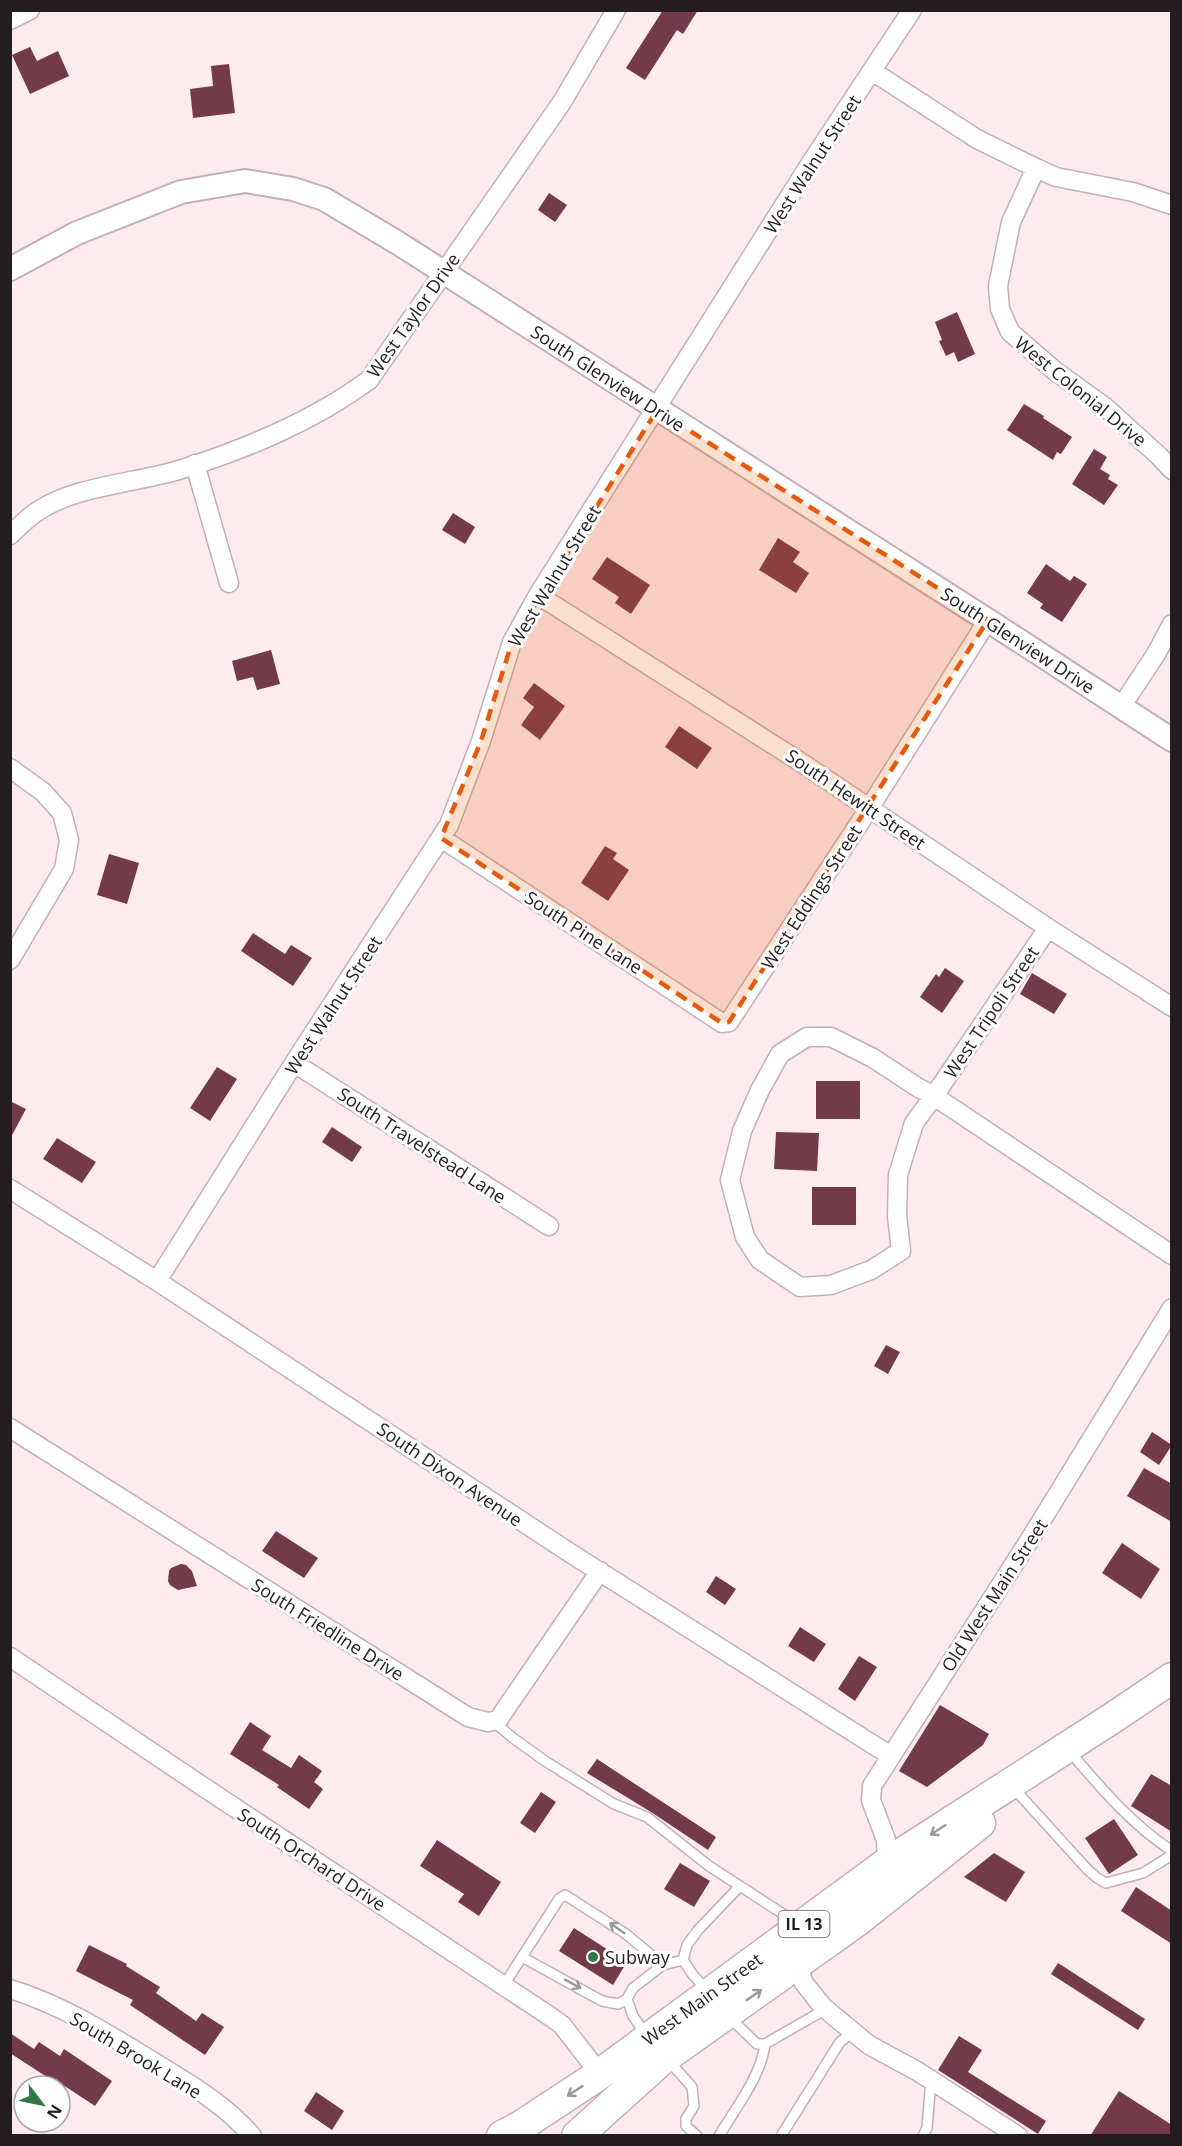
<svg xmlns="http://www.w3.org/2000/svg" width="1182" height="2146" viewBox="0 0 1182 2146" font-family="'Open Sans',sans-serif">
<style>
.building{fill:#733a4c}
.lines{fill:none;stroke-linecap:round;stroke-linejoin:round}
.service-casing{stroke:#c2b0b4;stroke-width:12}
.minor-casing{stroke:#c2b0b4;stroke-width:21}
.tertiary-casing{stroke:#c2b0b4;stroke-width:26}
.trunk-casing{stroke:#c2b0b4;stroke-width:33}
.service{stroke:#fff;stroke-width:9}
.minor{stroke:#fff;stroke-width:18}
.tertiary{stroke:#fff;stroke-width:22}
.trunk{stroke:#fff;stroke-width:30}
.oneway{stroke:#9c999a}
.marked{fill:#e8590c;fill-opacity:0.2;stroke:#e8590c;stroke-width:4.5;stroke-dasharray:12 8;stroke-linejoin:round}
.poi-dot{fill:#2e7846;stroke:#fefefe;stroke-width:2}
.labels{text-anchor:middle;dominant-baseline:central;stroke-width:6;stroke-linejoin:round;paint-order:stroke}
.shield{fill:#fefefe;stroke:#656062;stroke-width:1.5}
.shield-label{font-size:16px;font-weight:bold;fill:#241d1f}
.street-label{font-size:18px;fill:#241d1f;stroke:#fefefe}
.poi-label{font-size:18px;fill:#241d1f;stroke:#fefefe;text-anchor:start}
</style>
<rect width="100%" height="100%" fill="#feebf0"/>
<!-- building -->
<path class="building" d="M663 10H698L683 34 677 30 645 80 626 68Z
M30 47 37 61 58 51 69 76 30 94 12 55Z
M229 64 235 113 193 118 190 89 213 86 211 66Z
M549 193 567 205 555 222 538 210Z
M957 312 975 354 958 362 954 352 946 356 939 341 942 340 935 322Z
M1024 404 1044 416 1043 418 1072 437 1061 454 1057 452 1053 460 1007 430Z
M1094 449 1107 457 1100 469 1110 475 1108 479 1118 485 1104 505 1072 484Z
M453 513 475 527 465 544 442 530Z
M778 538 800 552 793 562 809 573 796 593 759 570Z
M607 557 650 585 631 614 615 603 619 597 592 579Z
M1046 564 1070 581 1074 576 1087 584 1062 622 1040 608 1043 604 1027 593Z
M271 650 280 684 257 690 253 677 237 681 232 661Z
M534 683 565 706 540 740 521 725 534 707 523 698Z
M679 726 712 748 697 769 665 747Z
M605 846 617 853 613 859 629 870 608 901 581 883Z
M109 854 139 863 127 904 97 895Z
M253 933 285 954 291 945 312 958 293 986 241 951Z
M945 968 964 981 942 1013 920 997 936 974 939 977Z
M1032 973 1067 994 1054 1014 1020 994Z
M217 1067 237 1079 210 1121 190 1108Z
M816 1081H860V1119H816Z
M10 1101 26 1109 10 1139Z
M332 1127 362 1147 352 1162 322 1142Z
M776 1132 819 1133 817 1171 774 1169Z
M57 1138 96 1162 82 1183 43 1159Z
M812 1187H856V1225H812Z
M886 1345 900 1352 888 1374 874 1366Z
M1152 1432 1172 1445 1159 1465 1140 1452Z
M1144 1468 1172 1484V1522L1127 1496Z
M276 1531 318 1558 304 1578 262 1551Z
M1122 1543 1160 1569 1141 1599 1102 1573Z
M181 1564 186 1565 192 1571 197 1586 178 1590 170 1585 168 1581 169 1571 171 1568Z
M716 1576 736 1589 725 1605 706 1592Z
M800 1627 826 1644 814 1662 788 1646Z
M859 1656 877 1667 855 1701 838 1689Z
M940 1705 989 1734 983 1745 927 1787 899 1771Z
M250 1722 271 1736 262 1750 291 1768 299 1755 322 1771 314 1782 323 1789 309 1809 277 1787 279 1785 230 1754Z
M597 1759 716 1837 708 1850 651 1812 587 1773Z
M1151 1774 1172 1786V1832L1131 1806Z
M541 1792 556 1802 535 1833 520 1823Z
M1114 1819 1138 1855 1109 1874 1085 1838Z
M437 1840 501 1882 479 1916 458 1902 464 1894 420 1866Z
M994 1853 1025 1872 1006 1902 964 1877Z
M680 1863 710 1881 694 1907 664 1889Z
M1136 1887 1172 1911V1944L1121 1911Z
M574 1928 627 1962 613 1985 559 1951Z
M89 1945 127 1964 126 1966 160 1987 156 1993 196 2021 202 2013 224 2027 205 2055 130 2005 133 2000 76 1971Z
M1058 1963 1145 2019 1138 2030 1051 1974Z
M10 2033 34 2049 39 2042 60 2056 64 2049 112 2081 95 2106 54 2079 53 2081 10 2053Z
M959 2036 982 2050 968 2072 1046 2121 1038 2134 938 2070Z
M1119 2091 1172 2125V2136H1090Z
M316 2092 344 2111 332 2130 304 2111Z"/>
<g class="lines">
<!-- service casing -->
<g class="service-casing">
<path id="service" d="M493 1721 513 1738 545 1761 614 1804 647 1817 709 1866 797 1923
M1070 1752C1101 1788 1131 1824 1172 1851
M1018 1793 1087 1869 1097 1878 1106 1883 1143 1873 1172 1855
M522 1957 602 2001 618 2004 627 1999
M504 1985 559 1899 565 1895 626 1934 663 1965
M708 1991 693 1975 683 1960 687 1945 698 1930 740 1886
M728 2016 757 2044H765L826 2009
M646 2035 633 2016 627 1999 633 1988 663 1965 683 1960
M669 2061 692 2087 694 2106 686 2119V2126L697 2136
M719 2136C736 2107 761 2077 765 2044
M781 2136 840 2042 853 2032
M923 2136 927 2128 931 2080"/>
</g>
<!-- minor casing -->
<g class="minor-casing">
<path id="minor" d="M10 20 30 10
M872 71 977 139 1036 168 1056 177 1133 192 1172 205
M1036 168 1011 222 998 286 1000 309 1010 332 1055 371 1105 407 1159 456 1172 470
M195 464 229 583
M10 535C19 527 28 517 38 511 75 486 136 483 179 470 246 449 312 422 369 380L562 102 616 10
M538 595 802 763 1048 928 1172 1007
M1121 707 1156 654 1172 624
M10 768 43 792 62 813 69 840 64 869 10 960
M441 838 722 1023 729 1022 870 807 988 620
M1048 928 934 1096 1172 1255
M807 1037H831L873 1058 917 1087 934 1096 914 1123 898 1175 897 1216 901 1251 871 1270 831 1285 800 1287 760 1260 745 1237 730 1180 742 1131 760 1090 780 1054Z
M294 1063 549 1226
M10 1189 157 1281 567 1551 891 1756
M157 1281 294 1063 449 825 481 741 512 642 538 595 810 164 912 10
M10 1428 468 1717 488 1722 498 1720 600 1571
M10 1657 202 1786 551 2017 562 2025 600 2074
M887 1868 886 1840 871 1800 872 1786 1032 1536 1172 1308
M797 1964 804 1983 823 2007 869 2045 917 2071 1018 2136
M10 1989C63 2005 111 2036 157 2064 190 2084 227 2106 252 2136"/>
</g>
<!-- tertiary casing -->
<g class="tertiary-casing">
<path id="tertiary" d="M10 269 77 233 181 192 245 181 293 189 324 199 398 243 992 623 1172 740"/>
</g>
<!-- trunk casing -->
<g class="trunk-casing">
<path id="trunk" d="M502 2136 521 2126 600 2074 887 1863 1111 1719 1172 1678
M577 2136 660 2061 857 1921 980 1823"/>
</g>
<!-- service -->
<use href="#service" class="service"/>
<!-- minor -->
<use href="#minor" class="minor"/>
<!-- tertiary -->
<use href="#tertiary" class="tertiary"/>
<!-- trunk -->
<use href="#trunk" class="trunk"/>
</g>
<!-- one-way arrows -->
<defs><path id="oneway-shaft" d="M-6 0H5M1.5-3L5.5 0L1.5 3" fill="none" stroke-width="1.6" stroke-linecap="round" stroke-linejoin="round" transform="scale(1.5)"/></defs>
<g class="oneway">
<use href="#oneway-shaft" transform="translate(938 1830) rotate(147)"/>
<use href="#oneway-shaft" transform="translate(617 1928) rotate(-145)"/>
<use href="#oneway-shaft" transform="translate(573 1984) rotate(29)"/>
<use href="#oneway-shaft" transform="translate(754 1995) rotate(-35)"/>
<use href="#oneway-shaft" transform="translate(575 2091) rotate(147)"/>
</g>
<!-- marked area -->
<path class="marked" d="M657 410 988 620 729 1022 722 1023 441 838 481 741 512 642Z"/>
<!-- markers -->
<circle class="poi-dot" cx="593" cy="1957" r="6"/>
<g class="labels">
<!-- shield labels -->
<rect class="shield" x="778.5" y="1911" width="51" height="26" rx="4.5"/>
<g class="shield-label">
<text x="804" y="1924">IL 13</text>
</g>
<!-- street labels -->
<g class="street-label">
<text transform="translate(812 164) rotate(-57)">West Walnut Street</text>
<text transform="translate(413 315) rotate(-55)">West Taylor Drive</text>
<text transform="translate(608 378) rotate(33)">South Glenview Drive</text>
<text transform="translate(1081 391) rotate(39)">West Colonial Drive</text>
<text transform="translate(554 576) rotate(-59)">West Walnut Street</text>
<text transform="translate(1018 640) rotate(33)">South Glenview Drive</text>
<text transform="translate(856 799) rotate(34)">South Hewitt Street</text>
<text transform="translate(811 897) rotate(-57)">West Eddings Street</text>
<text transform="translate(584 932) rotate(33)">South Pine Lane</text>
<text transform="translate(333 1005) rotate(-57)">West Walnut Street</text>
<text transform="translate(991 1012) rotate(-56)">West Tripoli Street</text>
<text transform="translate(422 1145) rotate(33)">South Travelstead Lane</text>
<text transform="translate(450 1474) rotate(34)">South Dixon Avenue</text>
<text transform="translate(994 1595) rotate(-57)">Old West Main Street</text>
<text transform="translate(328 1629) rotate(32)">South Friedline Drive</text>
<text transform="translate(312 1859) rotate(33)">South Orchard Drive</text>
<text transform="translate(702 1999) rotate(-36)">West Main Street</text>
<text transform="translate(136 2055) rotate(31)">South Brook Lane</text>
</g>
<!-- poi labels -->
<g class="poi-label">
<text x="605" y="1957">Subway</text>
</g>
</g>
<!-- border -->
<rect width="1182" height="2146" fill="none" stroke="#241d1f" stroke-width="24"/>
<!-- north arrow -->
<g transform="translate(42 2104) rotate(122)"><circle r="28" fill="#fefefe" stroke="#a7a4a5" stroke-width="1.5"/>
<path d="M0-4.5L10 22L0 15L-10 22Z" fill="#2e7846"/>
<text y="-9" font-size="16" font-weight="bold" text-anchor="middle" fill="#241d1f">N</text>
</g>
</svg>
